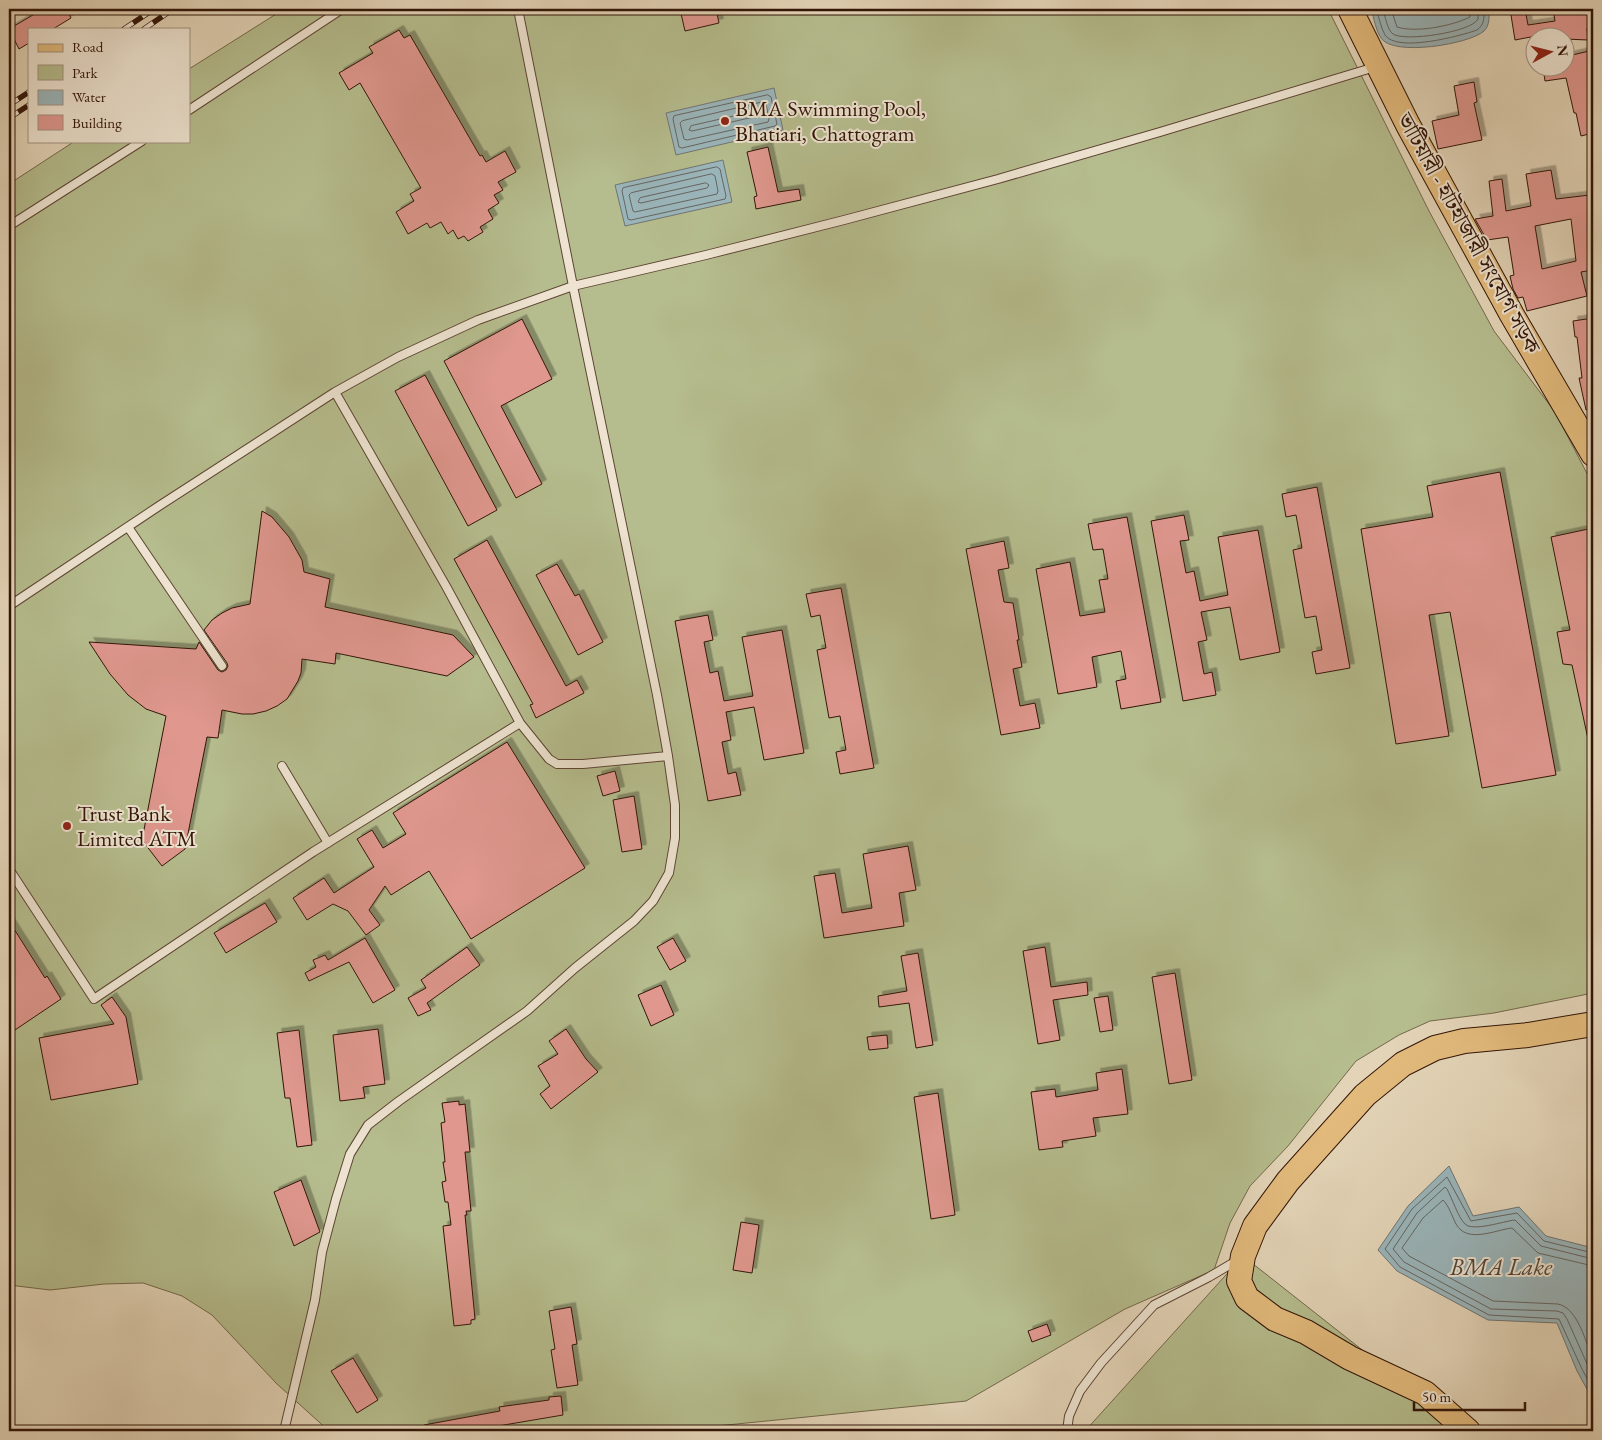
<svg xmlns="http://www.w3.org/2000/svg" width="1602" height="1440" viewBox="0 0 1602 1440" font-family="'EB Garamond','Noto Serif Bengali',serif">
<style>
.green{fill:#b5bc8d;stroke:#74684a}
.water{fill:#9ab5ba;stroke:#707573}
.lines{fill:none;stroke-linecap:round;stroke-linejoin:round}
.shore{stroke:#666561;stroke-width:1}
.building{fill:#df978e;stroke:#321508;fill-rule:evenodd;filter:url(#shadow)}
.service-casing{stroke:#5e4534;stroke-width:10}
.primary-casing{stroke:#321508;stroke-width:26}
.service{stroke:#ede3d0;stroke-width:8}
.primary{stroke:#e2ba7c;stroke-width:24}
.rail-casing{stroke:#321508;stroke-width:5.5}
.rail{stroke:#ede3d0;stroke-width:4;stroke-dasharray:11;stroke-linecap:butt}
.poi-dot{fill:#8f2418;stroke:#ede3d0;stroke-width:2}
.labels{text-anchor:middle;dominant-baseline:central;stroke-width:4;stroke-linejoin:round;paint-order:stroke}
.poi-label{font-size:22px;fill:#321508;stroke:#ede3d0;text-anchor:start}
.street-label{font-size:22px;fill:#321508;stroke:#ede3d0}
.water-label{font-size:24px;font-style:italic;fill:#51453d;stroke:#ede3d0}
</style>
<defs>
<filter id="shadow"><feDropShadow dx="4.5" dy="-4.5" stdDeviation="0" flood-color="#0004"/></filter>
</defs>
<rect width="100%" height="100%" fill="#e3d4b7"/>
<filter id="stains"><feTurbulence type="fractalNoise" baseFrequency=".004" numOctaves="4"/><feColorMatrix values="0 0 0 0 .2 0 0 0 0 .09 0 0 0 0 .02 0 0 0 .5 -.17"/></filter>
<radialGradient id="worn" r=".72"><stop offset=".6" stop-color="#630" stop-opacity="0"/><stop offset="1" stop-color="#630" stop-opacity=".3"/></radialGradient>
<!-- green -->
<path class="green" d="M284 9H1328L1429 211 1494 331 1555 412 1593 485V993L1494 1013 1430 1021 1399 1035 1356 1061 1288 1146 1250 1186 1230 1223 1214 1270 1125 1309 966 1401 667 1431H329L277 1384 212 1315 182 1296 143 1283 104 1284 50 1290 9 1285V184L75 141H189V69Z
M1243 1256 1465 1431H1085Z"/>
<!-- water -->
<path class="water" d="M1371 9H1489C1489 17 1490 25 1484 31 1470 44 1393 57 1381 38 1376 31 1374 18 1371 9Z
M774 88 783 130 676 155 666 113Z
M723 160 732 202 625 226 615 185Z
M1449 1166 1473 1216 1519 1207 1546 1236 1593 1248V1400L1577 1371 1557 1323 1488 1320 1397 1271 1378 1250 1408 1206Z"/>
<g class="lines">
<!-- shore -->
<path class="shore" d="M1376 9C1379 17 1381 28 1385 35 1397 53 1460 36 1477 30 1485 24 1484 18 1484 9
M1383 9C1385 15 1387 30 1393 34 1405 42 1472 32 1478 19V9
M1391 9 1397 27C1416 33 1452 26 1470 17V9
M768 95 771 97 777 124 775 126 682 148 679 147 673 119 674 116Z
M763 102 766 104 769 119 768 122 687 140 684 139 680 123 682 121Z
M757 111 760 113 758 116 692 131 689 130 691 126Z
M717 167 720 169 726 196 725 199 631 220 628 219 622 191 623 188Z
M712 174 715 176 718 191 717 194 635 212 633 211 629 195 631 193Z
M706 183 709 185 707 188 641 203 638 202 640 198Z
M1593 1253 1544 1241 1517 1213 1471 1221 1447 1177 1412 1209 1385 1249 1400 1267 1489 1315 1559 1319 1582 1369 1593 1390
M1593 1259 1541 1246 1515 1220C1504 1221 1473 1232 1465 1224 1458 1217 1452 1198 1447 1189L1445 1187 1417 1213 1393 1249 1404 1262 1491 1309 1557 1311 1563 1313 1567 1319 1593 1377
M1593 1266 1538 1253 1512 1228C1495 1230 1467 1244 1456 1224 1452 1216 1449 1206 1443 1200L1423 1218 1402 1248 1409 1256 1493 1301 1558 1304C1578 1308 1586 1343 1593 1360"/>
</g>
<!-- building -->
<path class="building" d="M43 9H66L71 18 53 29H29V43L19 49 9 29Z
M680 9H716L719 23 685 31Z
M1510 9H1525L1528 25 1555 21 1553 9H1593V27L1587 28 1588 40 1541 38V35L1515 40Z
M399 30 404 38 410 35 480 156 482 155 486 162 505 151 516 172 498 182 503 190 494 195 499 203 488 210 493 219 480 227 483 232 468 241 464 236 458 239 453 230 448 234 441 222 430 228 427 223 408 234 396 212 414 201 410 194 421 188 360 83 349 90 339 73 373 53 369 47Z
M1589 51 1590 53 1593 52V133L1581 136 1576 113H1574L1566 78 1545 81 1543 68H1564V57Z
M1474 82 1477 102 1474 103 1482 140 1438 149 1432 121 1459 115 1454 86Z
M768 147 778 192 799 189 801 200 756 209 754 197 757 196 747 152Z
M1551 170 1556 199 1590 195 1593 219V253L1590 254 1592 270 1581 272 1587 296 1527 311 1523 297 1518 298 1513 289 1510 276 1514 275 1508 237 1487 240 1475 219 1493 216 1489 181 1502 179 1506 211 1531 206 1526 174ZM1571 219 1576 261 1542 269 1535 226Z
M1593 318V409L1586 410 1579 378H1582L1577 337H1575L1573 321Z
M522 319 552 379 501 406 542 484 516 498 444 361Z
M425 375 497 510 468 526 395 391Z
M1500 472 1556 775 1482 788 1450 612 1429 615 1449 736 1396 744 1361 529 1433 517 1427 486Z
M1317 487 1350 668 1316 674 1312 652 1322 650 1316 616 1305 618 1293 550 1302 548 1296 515 1286 517 1282 494Z
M262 511 272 517 289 537 302 560 304 572 330 579 325 607 453 635 474 657 447 676 336 653 335 664 302 659 301 673 298 681 287 699 277 706 266 711 253 714H242L222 710 218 738 207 737 185 849 162 866 142 840 166 716 146 709 128 695 110 674 89 642 196 649 199 642 218 670 222 672 226 670 228 666 227 663 204 630 212 620 222 613 232 608 250 604Z
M1184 515 1189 540 1180 541 1186 573 1194 571 1200 601 1228 595 1218 537 1258 530 1280 652 1240 660 1230 607 1201 612 1207 640 1198 642 1204 674 1212 672 1216 695 1183 701 1151 521Z
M1127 517 1161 702 1121 709 1116 681 1126 679 1121 651 1092 657 1097 687 1058 694 1036 569 1070 562 1080 616 1105 612 1099 580 1108 579 1103 549 1093 550 1088 524Z
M1593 528V738L1588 739 1572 665 1563 664 1557 632 1570 630 1551 537Z
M487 540 566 686 577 680 584 693 536 718 530 705 533 704 454 559Z
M1004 541 1009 568 998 570 1004 602 1013 603 1019 640H1017L1022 667 1013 669 1020 706 1035 703 1040 728 1001 735 966 549Z
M557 564 575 596 579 594 603 642 578 655 536 575Z
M841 588 874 768 840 774 836 752 846 750 840 716 829 718 817 650 826 648 820 615 811 617 806 594Z
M708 615 713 640 704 642 710 673 718 671 724 701 753 696 742 637 782 630 804 753 764 760 754 707 726 712 731 740 722 742 728 774 736 772 741 795 708 801 675 621Z
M507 742 585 868 471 939 429 871 391 895 385 886 369 910 380 925 366 935 348 911 333 904 307 920 293 898 324 878 334 893 374 867 357 839 372 830 383 848 406 834 393 813Z
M615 771 620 791 603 796 597 776Z
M634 796 642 849 622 852 613 800Z
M908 846 916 890 899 893 904 926 824 938 814 876 835 873 842 913 872 908 863 854Z
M265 903 277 922 226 953 214 933Z
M9 921 45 978 47 976 61 999 9 1034Z
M365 938 395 990 373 1003 349 962 309 981 305 973 316 967 313 960 325 955 328 960Z
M673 938 686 961 670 970 657 947Z
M467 947 480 965 427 1003 431 1010 418 1016 408 998 426 988 421 980Z
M1045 947 1051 987 1087 982 1088 995 1053 1000 1060 1040 1038 1044 1023 951Z
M918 953 933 1045 916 1048 909 1003 879 1007 878 996 907 991 901 956Z
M1175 973 1192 1080 1169 1084 1152 977Z
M661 985 674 1015 651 1026 638 995Z
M1108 996 1113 1030 1100 1032 1094 998Z
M112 997 126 1017 138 1084 51 1100 39 1038 114 1024 101 1005Z
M378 1029 385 1084 363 1087 365 1098 340 1101 333 1035Z
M566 1029 586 1059 598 1072 551 1109 540 1094 550 1086 538 1066 558 1054 549 1041Z
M299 1030 312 1145 297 1147 290 1098H285L277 1033Z
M887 1035 888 1048 869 1050 867 1037Z
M1122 1069 1128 1114 1093 1118 1096 1136 1062 1141 1063 1147 1039 1150 1031 1092 1055 1089 1056 1097 1098 1090 1096 1073Z
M938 1093 955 1215 931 1219 914 1097Z
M459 1101V1105L465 1104 470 1152H465L471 1211H466L467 1215H465L475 1319 471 1320V1324L454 1326 443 1226 451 1225 448 1202H445L442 1182 446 1181 443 1162H445L441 1123 445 1122 442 1103Z
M301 1180 320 1232 294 1246 274 1192Z
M741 1222 759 1225 752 1273 733 1270Z
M571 1307 577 1344 572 1345 578 1385 557 1388 551 1350 555 1349 549 1311Z
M1047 1324 1051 1335 1032 1342 1028 1331Z
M353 1358 378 1400 357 1413 331 1371Z
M561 1396 563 1415 498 1426 499 1431H424V1425L500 1411 499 1407 549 1400V1397Z"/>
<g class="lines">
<!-- service casing -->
<g class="service-casing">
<path id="service" d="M189 110 342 9
M9 226 142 141
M128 527 222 666
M9 606 159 506 335 392 398 357 478 320 573 286 706 255 844 220 998 179 1160 132 1375 67
M520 723 549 759 557 764H583L668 756
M282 766 328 843
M9 869 94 999 313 852 520 723 447 588 335 392
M284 1431 315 1300 322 1252 336 1199 350 1154 368 1125 399 1101 527 1011 575 968 634 921 653 901 669 873 675 838V805L668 756 657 695 573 286 518 9
M1067 1431 1069 1416 1080 1391 1101 1363 1154 1305 1209 1277 1238 1260"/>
</g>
<!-- primary casing -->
<g class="primary-casing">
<path id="primary" d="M1350 9 1408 125 1512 315 1593 454
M1468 1431 1425 1393 1350 1358 1306 1332 1275 1319 1247 1298 1239 1281 1243 1256 1255 1226 1288 1181 1365 1095 1403 1064 1435 1048 1464 1041 1528 1035 1593 1024"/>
</g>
<!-- service -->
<use href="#service" class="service"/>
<!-- primary -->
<use href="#primary" class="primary"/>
<!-- rail casing -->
<g class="rail-casing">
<path id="rail" d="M124 29 154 9
M144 29 173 9
M9 105 29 92
M9 118 29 105"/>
</g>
<!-- rail -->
<use href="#rail" class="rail"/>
</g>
<!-- markers -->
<g class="poi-dot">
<circle cx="725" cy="121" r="5"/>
<circle cx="67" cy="826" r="5"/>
</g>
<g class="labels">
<!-- poi labels -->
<g class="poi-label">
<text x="735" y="108">BMA Swimming Pool,<tspan x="735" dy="25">Bhatiari, Chattogram</tspan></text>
<text x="77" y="813">Trust Bank<tspan x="77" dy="25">Limited ATM</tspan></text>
</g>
<!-- street labels -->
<g class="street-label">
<text transform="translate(1469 233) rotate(61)">ভাটিয়ারী - হাটহাজারী সংযোগ সড়ক</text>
</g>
<!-- water labels -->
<g class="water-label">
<text x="1501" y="1266">BMA Lake</text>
</g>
</g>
<!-- margin -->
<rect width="1602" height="1440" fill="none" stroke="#e3d4b7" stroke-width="30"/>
<rect x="10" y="10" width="1582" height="1420" fill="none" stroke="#321508" stroke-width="2.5"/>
<rect x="15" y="15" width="1572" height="1410" fill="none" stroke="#321508"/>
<!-- legend -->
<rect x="28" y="28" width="162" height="115" fill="#ede3d0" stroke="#a29180"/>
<rect x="38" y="44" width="25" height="8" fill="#e2ba7c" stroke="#a29180"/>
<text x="72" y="52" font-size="15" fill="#321508">Road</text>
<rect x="38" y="65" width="25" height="15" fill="#b5bc8d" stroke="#a29180"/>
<text x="72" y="78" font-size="15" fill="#321508">Park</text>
<rect x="38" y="90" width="25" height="15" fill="#9ab5ba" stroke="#a29180"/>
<text x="72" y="102" font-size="15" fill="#321508">Water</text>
<rect x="38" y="115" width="25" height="15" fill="#df978e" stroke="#a29180"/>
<text x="72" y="128" font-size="15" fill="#321508">Building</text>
<!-- north arrow -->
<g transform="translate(1550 52) rotate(83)"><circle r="24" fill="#ede3d0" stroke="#a29180"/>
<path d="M0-4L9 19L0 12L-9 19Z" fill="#8f2418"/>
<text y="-8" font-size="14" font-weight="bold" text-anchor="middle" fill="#321508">N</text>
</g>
<!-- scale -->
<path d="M1414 1402v8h111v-8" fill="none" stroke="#321508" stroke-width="2.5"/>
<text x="1422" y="1402" font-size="15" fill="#321508" stroke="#ede3d0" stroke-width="4" paint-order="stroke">50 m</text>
<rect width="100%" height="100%" filter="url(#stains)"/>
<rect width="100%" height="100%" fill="url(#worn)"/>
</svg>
